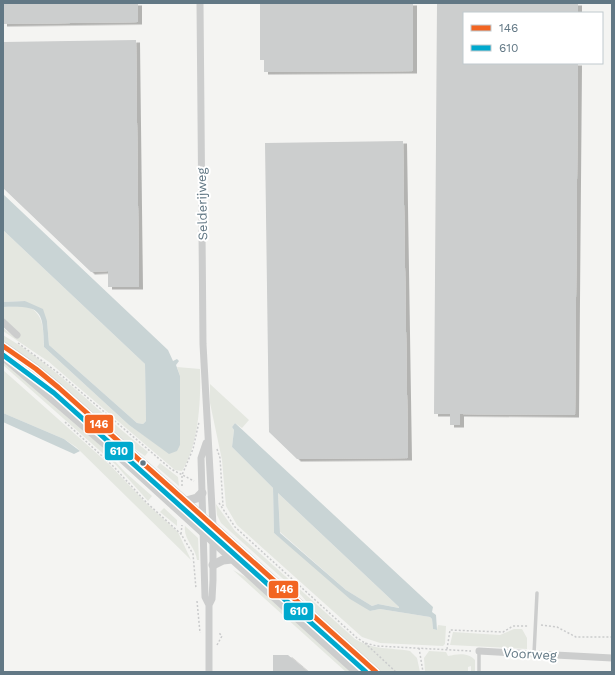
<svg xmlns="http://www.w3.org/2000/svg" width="615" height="675" viewBox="0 0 615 675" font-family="'Work Sans',sans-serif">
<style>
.green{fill:#e4e7e0}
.water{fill:#c9d4d5;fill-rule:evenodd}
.building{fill:#cccece;filter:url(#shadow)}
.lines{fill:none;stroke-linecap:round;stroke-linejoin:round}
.path{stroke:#cacbcc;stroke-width:1.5;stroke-dasharray:2 2;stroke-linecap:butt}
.service{stroke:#cccdcd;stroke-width:3.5}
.minor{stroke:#cccdcd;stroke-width:7}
.tertiary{stroke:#cccdcd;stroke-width:9}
.bus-1-casing{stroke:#fff;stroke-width:8}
.bus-2-casing{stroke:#fff;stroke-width:8}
.bus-1{stroke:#f26522;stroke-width:5}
.bus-2{stroke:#00a9ce;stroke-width:5}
.bus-dot{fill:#627885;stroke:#fff;stroke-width:1.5}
.labels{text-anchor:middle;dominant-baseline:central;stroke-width:4;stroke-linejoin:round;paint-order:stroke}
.street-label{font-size:13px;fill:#627885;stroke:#fff}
.line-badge{stroke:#fff;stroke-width:1.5}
.badge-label{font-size:11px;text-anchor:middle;font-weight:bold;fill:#fff}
</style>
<defs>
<filter id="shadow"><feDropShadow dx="4" dy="2.5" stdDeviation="0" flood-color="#0004"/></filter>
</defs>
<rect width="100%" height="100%" fill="#f4f4f2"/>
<!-- green -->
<path class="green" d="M3 230 145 364 146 421 143 424 137 423 49 345 47 321 25 301 3 302Z
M27 306C45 314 43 330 44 347L129 425 169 453 180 445V376L177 367 200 369C201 399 199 445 182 471L175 470 49 362 3 331V328L15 337 19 333 3 318V307Z
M3 335C57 367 99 413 148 452L145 456 123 441 3 343Z
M3 359 99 444 125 472 152 496 148 501 116 465 3 365Z
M3 370 111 466 147 504 178 532 191 560 76 447 64 439 3 413Z
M210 384 249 420 242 428 235 423 232 427 234 430 232 447 273 488 274 533 370 611 380 609 430 617 432 619 433 629 437 630 438 625 446 626 445 644 443 646 380 643 362 637 237 525 226 506 222 460 210 403Z
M55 388 115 441 113 443 73 414 50 393Z
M160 463 178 477 179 486 157 467Z
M278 493 400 608 378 604 372 606 346 590 280 532Z
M216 504 235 531 355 639C375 651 389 647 410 651L417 658 420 672H380L317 614 301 595 221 523 217 515Z
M164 508 177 520V526L160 512Z
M185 526 198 538 199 560H197C196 548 183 539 185 526Z
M233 570 249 579 353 672H346Z
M290 605 308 616 372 672H361L288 607Z
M514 629H522L527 638V649L450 645 453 632 500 635Z
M429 651 446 652 448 656C457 654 468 652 475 660V672H471V666L468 667V672H425L424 658Z"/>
<!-- water -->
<path class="water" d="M3 194 168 350 173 361 177 359 179 361 176 365 180 376V445L177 451 169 454 129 425 44 347C43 309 41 306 3 307V302L25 301 43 309 47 321 49 345 137 423 143 424 146 421 145 364 3 230Z
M3 413 64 439 80 451 74 454 3 422Z
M235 423 433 607 432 612 436 615 437 630 433 629 432 619 430 617 380 609 370 611 350 599 274 533 273 488 232 447 234 430 232 427ZM278 493 399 607V608L378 604 372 606 346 590 280 533Z"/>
<!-- building -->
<path class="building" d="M3 3H138V22L3 24Z
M260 3H413V71L264 72V60H260Z
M437 3H578V13H464V63H578L575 415 460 414V425H450V414H434Z
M136 40 139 287H108V271L91 272 3 188V42Z
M403 141 408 458 297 459 269 432 265 143Z
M273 655H288L308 672H273Z"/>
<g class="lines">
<!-- path -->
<path class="path" d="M18 343 61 375 171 469 194 481
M65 422 114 467 146 502 181 534 193 554 196 589
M217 449 220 458 223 506
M182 486V475L193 449 199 422
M219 503 235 527 357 638 365 643 377 646 471 651
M181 534 182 525
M197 601 200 633
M541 625 557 627 576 637H612
M365 643 396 672
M217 645 222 636 218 632
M419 648 423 672
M447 649 450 630 503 632 513 626H529"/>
<!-- service -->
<path class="service" d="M534 654 537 593
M479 672V651"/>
<!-- minor -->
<path class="minor" d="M200 3 203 344 213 526V580L212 599 209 605V672
M3 322 17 335
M206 443 201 458 205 597 209 605
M479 651 612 658"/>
<!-- tertiary -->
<path class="tertiary" d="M3 346 36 369 59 388 376 672
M3 356 116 453 357 672
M186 501 197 498 202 493
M213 565 223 560 232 559"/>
<!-- bus-1 casing -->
<g class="bus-1-casing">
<path id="bus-1" d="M3 346 36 369 59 388 376 672"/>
</g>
<!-- bus-2 casing -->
<g class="bus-2-casing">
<path id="bus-2" d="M3 355 54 393 366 672"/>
</g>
<!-- bus-1 -->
<use href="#bus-1" class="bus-1"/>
<!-- bus-2 -->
<use href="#bus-2" class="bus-2"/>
</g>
<!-- markers -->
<circle class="bus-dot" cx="143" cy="463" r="3.5"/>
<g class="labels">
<!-- street labels -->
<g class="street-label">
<text transform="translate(202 204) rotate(-91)">Selderijweg</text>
<text transform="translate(530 654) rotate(3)">Voorweg</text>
</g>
</g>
<g class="line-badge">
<rect x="84" y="414" width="30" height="20" rx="4" fill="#f26522"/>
<rect x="104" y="441" width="30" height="20" rx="4" fill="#00a9ce"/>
<rect x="268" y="580" width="31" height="19" rx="4" fill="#f26522"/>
<rect x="283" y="602" width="31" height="19" rx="4" fill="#00a9ce"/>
</g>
<g class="badge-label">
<text x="99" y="428">146</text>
<text x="119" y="455">610</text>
<text x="284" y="593">146</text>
<text x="299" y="615">610</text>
</g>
<!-- border -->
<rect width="615" height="675" fill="none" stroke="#627885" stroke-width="8"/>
<!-- legend -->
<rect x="463" y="12" width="140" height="52" fill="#ffffff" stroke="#c0c9ce"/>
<rect x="471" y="25" width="20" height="6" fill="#f26522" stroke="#c0c9ce"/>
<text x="499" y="32" font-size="12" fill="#627885">146</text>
<rect x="471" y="45" width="20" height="6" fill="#00a9ce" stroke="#c0c9ce"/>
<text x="499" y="52" font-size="12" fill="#627885">610</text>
</svg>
